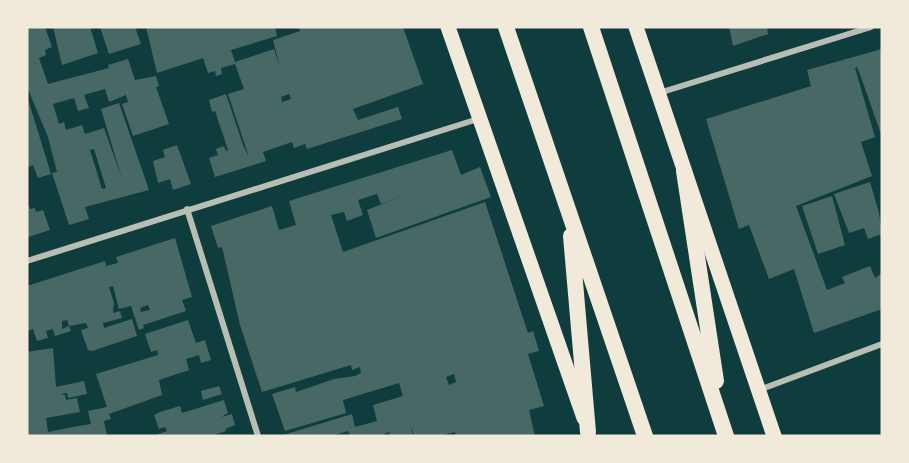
<svg xmlns="http://www.w3.org/2000/svg" width="909" height="463" viewBox="0 0 909 463" font-family="Mulish,sans-serif">
<style>
.building{fill:#486865;fill-rule:evenodd}
.lines{fill:none;stroke-linecap:round;stroke-linejoin:round}
.minor{stroke:#b8beb3;stroke-width:6}
.primary{stroke:#f1e9da;stroke-width:15}
.trunk{stroke:#f1e9da;stroke-width:16}
</style>
<rect width="100%" height="100%" fill="#0f3d3e"/>
<!-- building -->
<path class="building" d="M27 27H45L52 47 45 50 46 55 39 58 48 84 109 68 108 65 128 59 135 80 156 76 159 86 156 87 169 124 133 136 122 104 128 102 126 95 109 102 105 89 84 95 89 108 78 111 74 98 53 104 59 124 64 122 66 130 82 125 85 134 104 128 122 179 101 109 119 103 149 190 85 207 89 219 69 225 52 173 57 172 48 137 27 87ZM94 149 106 188 102 189 90 150Z
M53 27H90L98 53 62 65Z
M100 27H135L141 44 109 54Z
M146 27H275L277 36 231 50 235 62 274 49 280 67 273 40 300 31 299 27H403L423 84 353 109 358 120 398 107 402 119 307 149 305 144 294 148 292 142 263 152 266 161 215 177 209 158 218 155 216 149 224 146 226 151 228 150 215 111 212 112 209 100 226 94 243 145 249 157 228 94 244 89 235 64 221 68 222 74 216 76 215 71 208 73 203 58 157 73ZM289 94 291 99 282 102 281 97Z
M729 27H767L768 34 733 46Z
M882 49V137L862 80 857 67 855 68 875 137 861 142 872 176 796 206 827 290 845 283 842 277 870 266 875 278 882 273V309L814 333 794 269 769 279 749 225 739 229 706 119 811 86 807 70Z
M27 96 51 174 38 178 33 165 27 167Z
M177 145 191 184 173 190 170 179 158 183 153 161 165 157 163 150Z
M452 150 461 175 480 167 491 197 376 238 367 210 405 195 381 204 377 194 358 200 363 215 347 221 344 212 331 215 343 252 485 202 523 318 528 333 533 331 539 351 528 354 544 406 529 410 535 436H456L455 432 439 436H414L410 423 413 436H390L389 432 379 436H350L348 431 331 436H280L352 414 355 427 377 421 373 405 403 396 399 383 343 400 346 413 285 431 272 394 295 387 296 392 334 379 355 376 361 373 360 367 352 370 351 365 262 392 240 325 222 247 218 248 211 226 272 206 279 230 296 225 289 201ZM454 374 456 382 449 385 446 377Z
M870 182 879 213 882 234 868 239 864 228 849 233 834 194Z
M832 196 845 245 818 254 802 206Z
M29 206 30 209 35 208 36 212 43 210 50 230 28 237 27 207Z
M175 238 192 297 182 300 186 311 143 325 144 328 139 330 131 306 119 309 113 286 109 287 114 303 113 310 114 313 120 311 122 318 103 323 104 328 132 319 137 336 92 351 88 350 81 330 88 328 86 323 69 326 67 320 62 321V329L69 326 71 331 55 336 53 329 46 331 48 338 37 341 33 329 27 331V286L105 261 106 266 118 263 116 257ZM148 305 150 310 141 312 140 308Z
M188 320 196 343 205 340 211 360 201 363 199 355 186 359 189 370 159 380 162 395 109 414 111 419 104 421 107 436H27V352L53 348 56 387 84 381 87 394 68 398 67 393 61 394 65 395 66 400 77 398 80 412 46 418 48 432 73 427 91 424 88 411 107 407 96 374 158 355 157 350 151 352 145 334Z
M219 386 222 394 203 400 201 391Z
M224 400 228 413 221 417 232 414 235 425 225 429 226 431 211 436H153L167 431 165 427 159 429 154 415 160 412 180 406 182 413Z"/>
<g class="lines">
<!-- minor -->
<path class="minor" d="M659 93 871 27
M187 209 258 436
M27 261 478 119
M759 390 882 344"/>
<!-- primary -->
<path class="primary" d="M448 27 584 418
M636 27 774 436"/>
<!-- trunk -->
<path class="trunk" d="M506 27 645 436
M591 27 726 436
M684 171 716 381
M571 236 588 432"/>
</g>
<!-- border -->
<rect width="909" height="463" fill="none" stroke="#f1e9da" stroke-width="57"/>
</svg>
